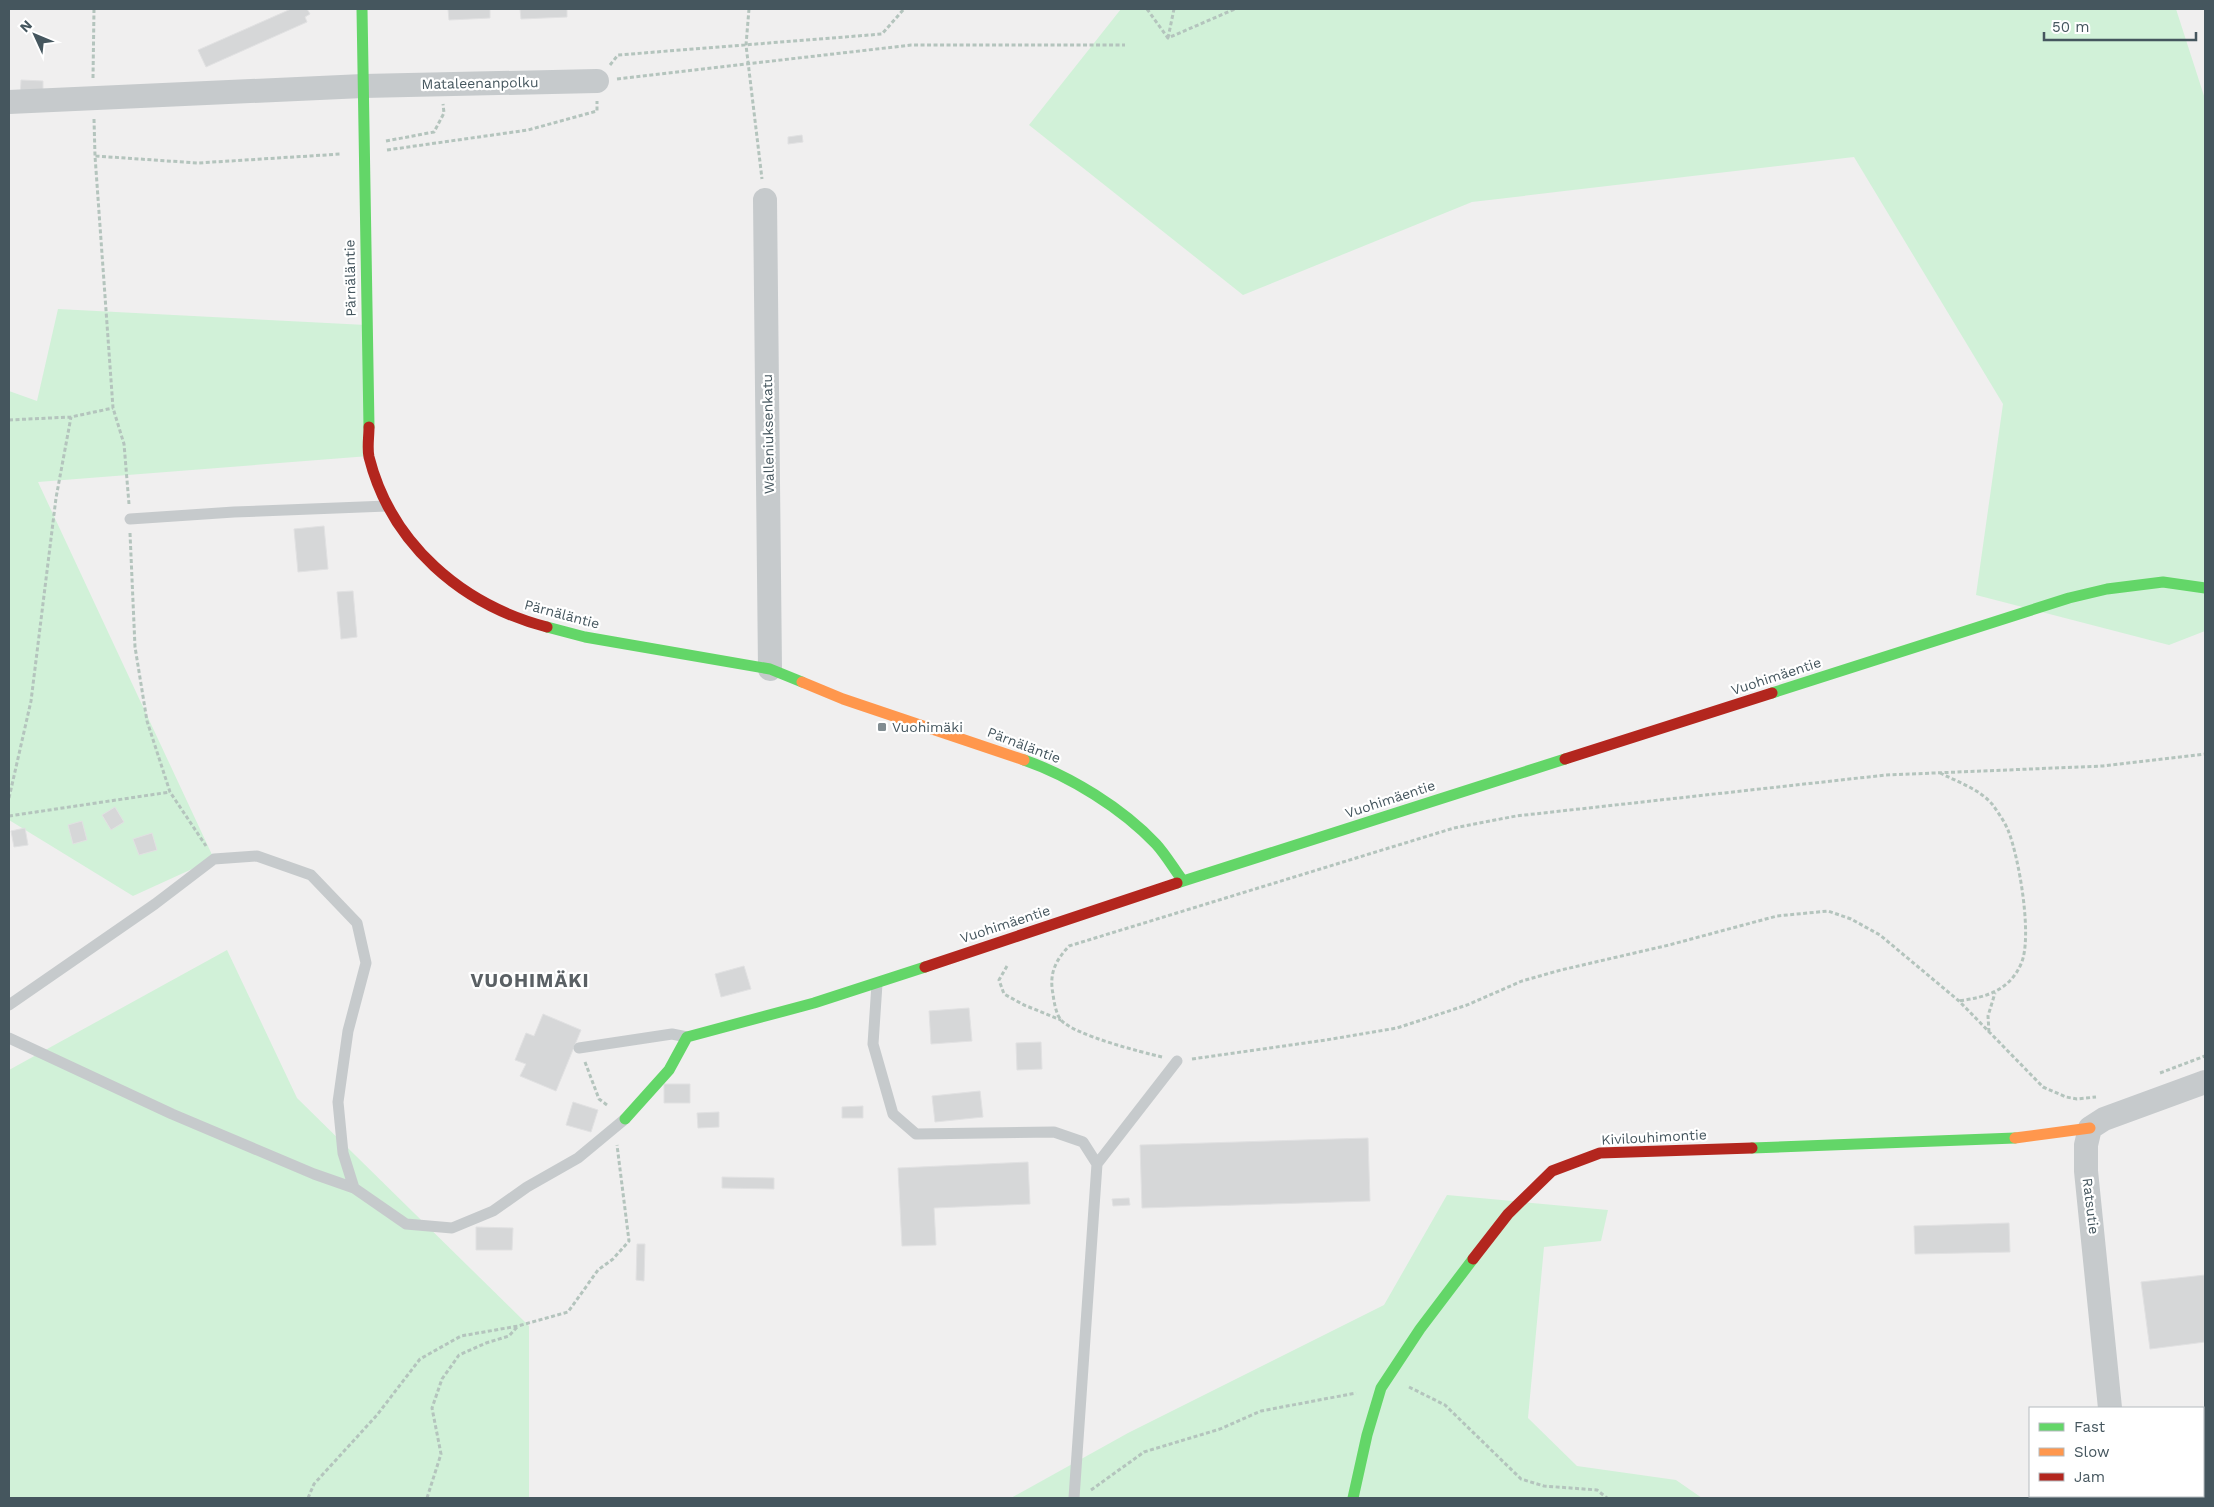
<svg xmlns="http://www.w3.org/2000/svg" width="2214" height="1507" viewBox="0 0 2214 1507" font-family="'Work Sans',sans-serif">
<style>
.green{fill:#d1f1d8}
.building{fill:#d6d7d8;stroke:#e1e1e2}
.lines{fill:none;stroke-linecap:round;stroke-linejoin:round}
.path{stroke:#b4c4bd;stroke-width:3;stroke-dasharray:4 2.5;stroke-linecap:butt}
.lane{stroke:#c6cacc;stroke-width:11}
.street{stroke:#c6cacc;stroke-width:24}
.fast{stroke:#63d668;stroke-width:11}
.slow{stroke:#ff974d;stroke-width:11}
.jam{stroke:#b3261e;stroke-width:11}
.poi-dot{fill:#818c91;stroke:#fff;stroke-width:2}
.labels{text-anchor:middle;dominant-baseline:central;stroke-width:4.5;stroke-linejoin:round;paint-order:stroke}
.street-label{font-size:14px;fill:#45565e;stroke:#fff}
.poi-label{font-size:14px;fill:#45565e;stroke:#fff;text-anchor:start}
.district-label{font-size:19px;font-weight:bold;letter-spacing:1px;fill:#5a6064;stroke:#fff}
</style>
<rect width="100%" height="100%" fill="#f0efef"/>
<!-- green -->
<path class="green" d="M1121 9H2176L2205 99V631L2169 645 1976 595 2003 404 1854 157 1472 202 1243 295 1029 125Z
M58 309 366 325 369 456 38 482 214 859 133 896 9 820V391L37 401Z
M227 950 297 1098 529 1326V1498H9V1070Z
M1447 1195 1608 1210 1601 1241 1544 1247 1528 1418 1577 1466 1676 1480 1702 1498H1011L1128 1433 1384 1305Z"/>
<!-- building -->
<path class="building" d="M291 9H307L310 14 305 17 307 22 206 67 198 50Z
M448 9H490V18L449 20Z
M520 9H567V17L521 19Z
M21 80 43 81V99L20 98Z
M802 135 803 142 788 144V137Z
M324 526 328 569 298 572 294 529Z
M353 591 357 637 341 639 337 592Z
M115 807 124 822 111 830 102 815Z
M82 821 87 840 73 844 68 825Z
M25 828 28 845 14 847 11 831Z
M152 833 157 850 139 855 133 839Z
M744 966 751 989 721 997 715 974Z
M969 1008 972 1041 931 1044 929 1011Z
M543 1014 581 1030 556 1091 520 1076 526 1064 515 1060 526 1033 534 1036Z
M1041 1042 1042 1069 1017 1070 1016 1043Z
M664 1084H690V1103H664Z
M980 1091 983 1117 935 1122 932 1096Z
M573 1102 598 1110 591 1132 566 1125Z
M863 1106V1118H842V1107Z
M719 1112V1127L698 1128 697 1113Z
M1368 1138 1370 1201 1142 1208 1140 1145Z
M1028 1162 1030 1204 934 1208 936 1245 902 1246 898 1168Z
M722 1177 774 1178V1189L722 1188Z
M1129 1198 1130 1205 1113 1206 1112 1199Z
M2009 1223 2010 1252 1915 1254 1914 1226Z
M476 1227 513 1228 512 1250H476Z
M637 1244H645L644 1281 636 1280Z
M2205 1275V1342L2150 1349 2141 1282Z"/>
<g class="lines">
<!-- path -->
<path class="path" d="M749 9 746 45 762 179
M1147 9 1168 38 1235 9
M1168 38 1174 9
M610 65 618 55 882 34 904 9
M93 78 94 9
M617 79 911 45H1125
M94 119 95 156
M386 141 434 132 444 113 443 104
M387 150 528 130 597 111V101
M9 420 71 417 113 408
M129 504 124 444 113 408 95 156 198 163 341 154
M130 533 135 647 147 721 170 792 206 846
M1940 773C1958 782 1979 789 1992 804 1998 812 2004 821 2008 830 2019 857 2033 938 2021 964 2009 991 1986 997 1959 1001
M9 798 31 701 56 498 71 417
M9 816 170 792
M1007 966 999 980 1004 994 1024 1005 1061 1020
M1989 1032 1988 1016 1995 993
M1162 1057C1141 1052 1074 1035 1061 1020 1056 1014 1054 1002 1053 994 1049 974 1055 961 1069 946L1454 828 1516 816 1886 775 2103 766 2205 754
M1192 1059 1326 1040 1397 1028 1467 1005 1522 981 1561 970 1669 945 1777 916 1828 911 1851 919 1880 935 1959 1001 2043 1087 2066 1097 2077 1099 2096 1097
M585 1062 599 1099 607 1105
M2160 1073 2205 1056
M1409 1387 1445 1405 1521 1479 1544 1486 1597 1490 1607 1498
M1091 1490 1144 1452 1220 1429 1261 1411 1356 1393
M308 1498 314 1484 377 1415 420 1359 461 1336 518 1326 568 1312 598 1270 613 1259 629 1241 617 1145
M427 1498 441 1454 432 1408 442 1379 459 1355 486 1343 509 1336 517 1327"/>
<!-- lane -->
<path class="lane" d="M130 519 234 512 387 506
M877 984 873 1044 893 1114 916 1134 1054 1132 1083 1142 1097 1164 1074 1498
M9 1005 155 904 214 859 257 856 311 875 357 923 366 963 348 1031 338 1102 343 1153 354 1188
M9 1038 172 1114 314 1174 354 1188 406 1224 452 1228 493 1211 527 1187 578 1158 625 1119
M579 1048 672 1034 687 1037
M1097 1164 1177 1061"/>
<!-- street -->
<path class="street" d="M9 102 363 86 597 81
M765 200 770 669
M2110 1408 2086 1171V1145L2090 1128 2104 1119 2205 1082
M2135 1496 2137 1498"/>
<!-- fast -->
<path class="fast" d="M362 9 369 427
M547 627 585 637 770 669 802 682
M1772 693 2069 598 2107 589 2163 582 2205 588
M1024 760C1070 776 1122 808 1156 844 1166 855 1174 869 1183 881
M1177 883 1565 759
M625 1119 669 1070 687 1037 814 1003 925 967
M1752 1148 2015 1138
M1353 1498 1367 1435 1381 1388 1420 1329 1473 1259"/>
<!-- slow -->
<path class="slow" d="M802 682 843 699 1024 760
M2015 1138 2090 1128"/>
<!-- jam -->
<path class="jam" d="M369 427C369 437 367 448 369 457 391 544 462 605 547 627
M1565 759 1772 693
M925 967 1177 883
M1473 1259 1508 1214 1552 1171 1600 1153 1752 1148"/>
</g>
<!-- markers -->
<rect class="poi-dot" x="877" y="722" width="10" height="10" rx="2.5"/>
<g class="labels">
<!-- street labels -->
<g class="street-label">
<text transform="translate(480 83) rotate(-1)">Mataleenanpolku</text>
<text transform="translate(350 278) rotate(-91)">Pärnäläntie</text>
<text transform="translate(768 434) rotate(-91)">Walleniuksenkatu</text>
<text transform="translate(562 614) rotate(15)">Pärnäläntie</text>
<text transform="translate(1776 676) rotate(-18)">Vuohimäentie</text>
<text transform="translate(1024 745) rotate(21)">Pärnäläntie</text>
<text transform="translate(1390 799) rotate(-18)">Vuohimäentie</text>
<text transform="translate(1005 924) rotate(-18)">Vuohimäentie</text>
<text transform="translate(1654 1137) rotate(-3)">Kivilouhimontie</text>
<text transform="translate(2091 1206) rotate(83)">Ratsutie</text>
</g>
<!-- poi labels -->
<g class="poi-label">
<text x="892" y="727">Vuohimäki</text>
</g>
<!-- district labels -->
<g class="district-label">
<text x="530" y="980">VUOHIMÄKI</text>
</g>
</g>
<!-- border -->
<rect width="2214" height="1507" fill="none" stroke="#45565e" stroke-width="20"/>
<!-- legend -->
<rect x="2029" y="1407" width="175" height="90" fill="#ffffff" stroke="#b5bbbf"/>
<rect x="2039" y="1423" width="25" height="8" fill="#63d668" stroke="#b5bbbf"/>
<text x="2074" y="1432" font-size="15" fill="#45565e">Fast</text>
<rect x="2039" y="1448" width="25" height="8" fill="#ff974d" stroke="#b5bbbf"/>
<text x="2074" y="1457" font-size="15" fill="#45565e">Slow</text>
<rect x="2039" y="1473" width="25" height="8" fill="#b3261e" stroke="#b5bbbf"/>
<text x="2074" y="1482" font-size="15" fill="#45565e">Jam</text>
<!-- north arrow -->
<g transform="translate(35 35) rotate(314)" stroke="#ffffff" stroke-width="4" paint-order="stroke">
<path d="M0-4L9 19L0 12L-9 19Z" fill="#45565e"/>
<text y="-8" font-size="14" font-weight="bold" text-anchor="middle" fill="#45565e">N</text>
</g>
<!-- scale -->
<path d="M2044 32v8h152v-8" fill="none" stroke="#45565e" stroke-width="2.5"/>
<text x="2052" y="32" font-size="15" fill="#45565e" stroke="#ffffff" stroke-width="4" paint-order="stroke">50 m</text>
</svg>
